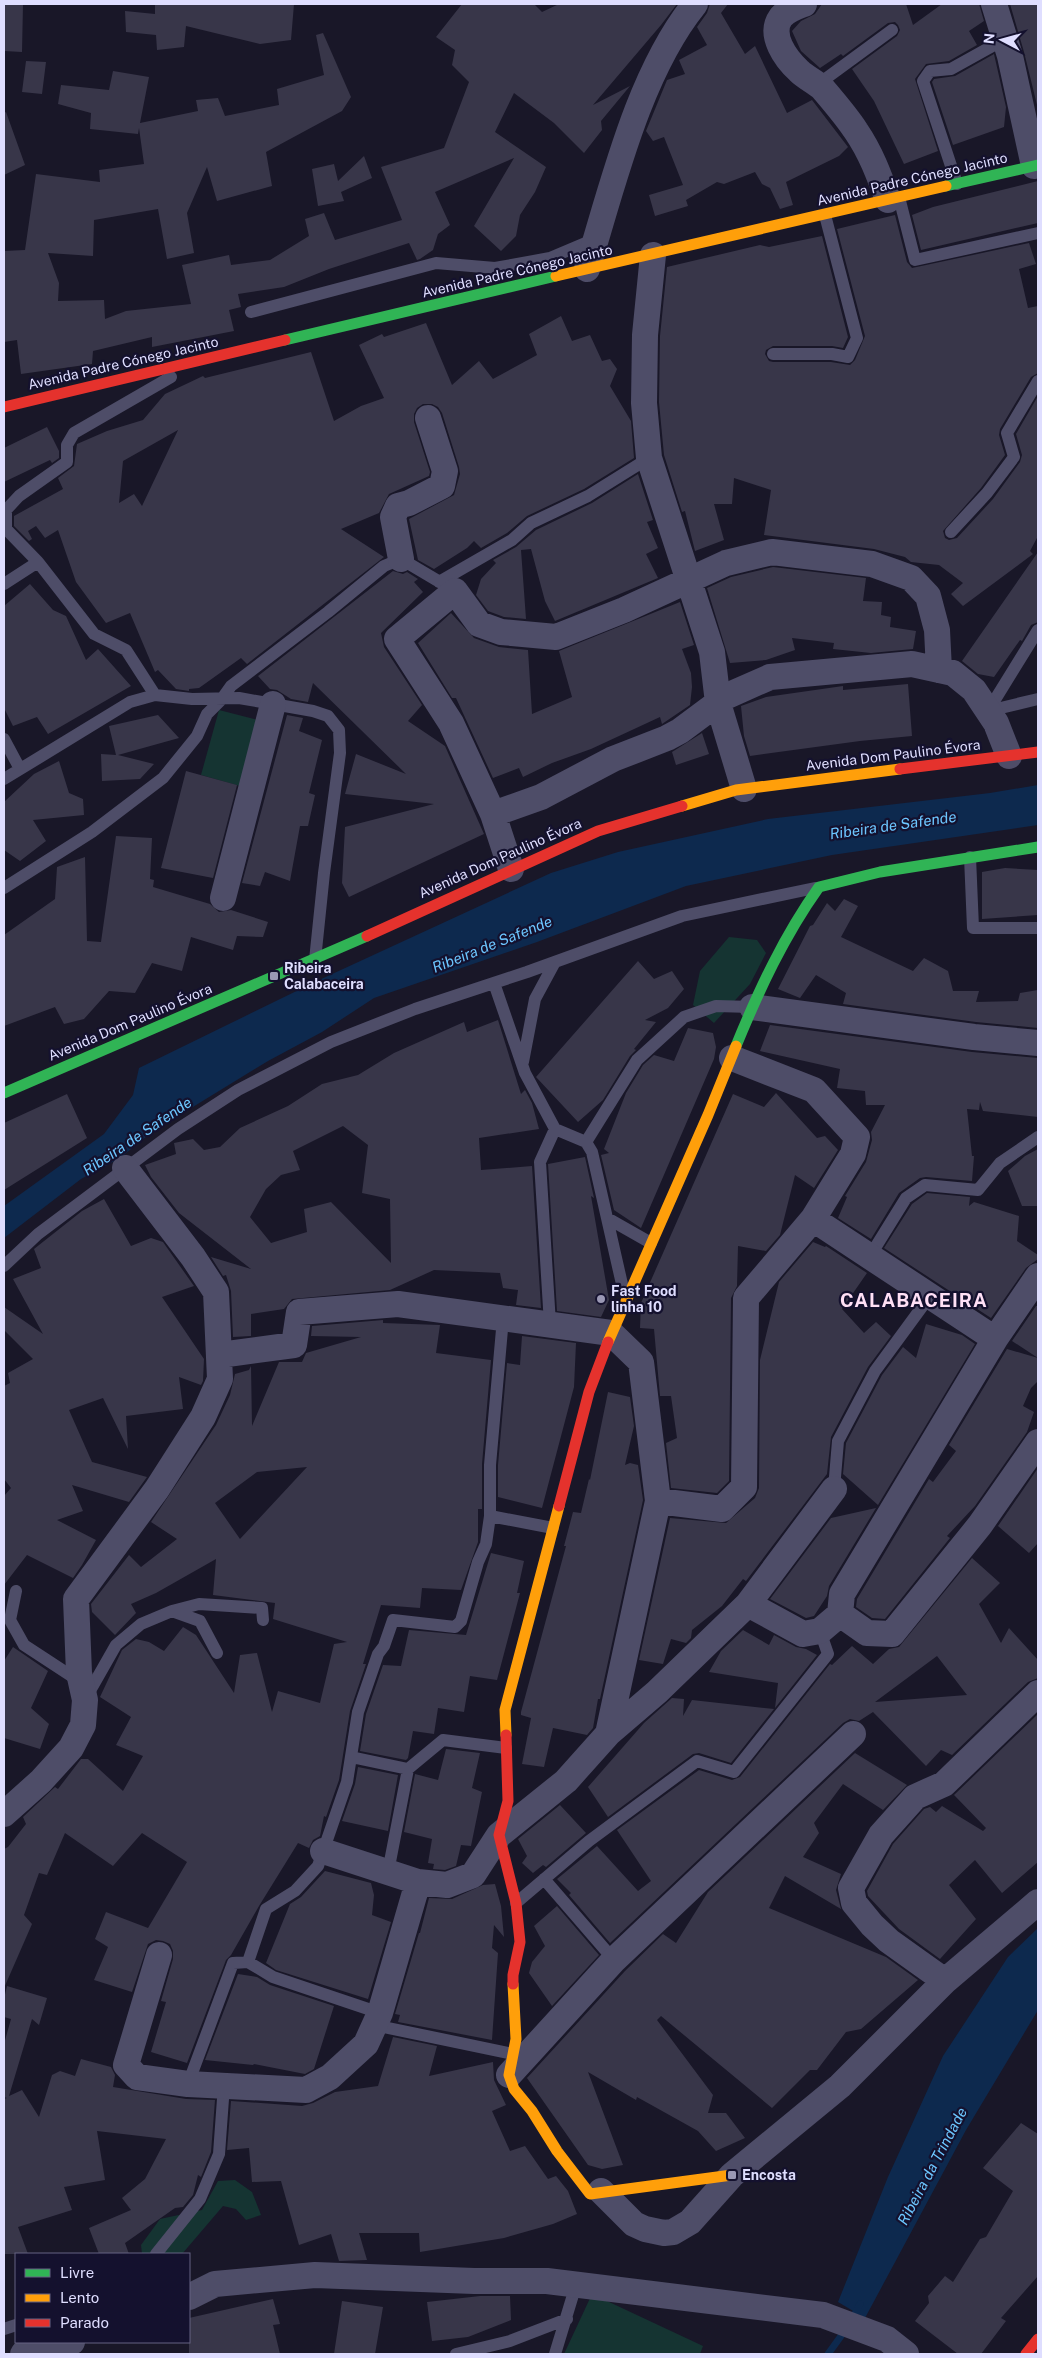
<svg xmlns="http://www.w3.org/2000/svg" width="1042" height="2358" viewBox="0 0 1042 2358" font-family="'Public Sans',sans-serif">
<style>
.green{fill:#153432}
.water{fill:#0d294e}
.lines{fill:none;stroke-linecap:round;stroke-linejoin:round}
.stream{stroke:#0d294e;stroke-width:7}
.building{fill:#383649;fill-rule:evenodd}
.lane{stroke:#4e4d68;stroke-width:12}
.street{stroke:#4e4d68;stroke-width:26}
.fast{stroke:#30b455;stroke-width:11}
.slow{stroke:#ff9f0a;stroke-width:11}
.jam{stroke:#e5322d;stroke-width:11}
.poi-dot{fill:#9a98b4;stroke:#14112e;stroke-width:2}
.labels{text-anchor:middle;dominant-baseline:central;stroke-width:4.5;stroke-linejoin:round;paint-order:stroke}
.street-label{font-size:14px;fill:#dfdeff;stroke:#14112e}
.poi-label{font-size:14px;font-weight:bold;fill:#dfdeff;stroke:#14112e;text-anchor:start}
.water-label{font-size:15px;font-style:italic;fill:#6cc6ff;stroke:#14112e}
.district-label{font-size:19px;font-weight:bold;letter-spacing:1px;fill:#ffe0f6;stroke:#14112e}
</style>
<rect width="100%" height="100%" fill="#191728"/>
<!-- green -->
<path class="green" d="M219 710 258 720 240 786 201 775Z
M729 937 757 940 766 953 750 984 714 1023 693 1005 700 971Z
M235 2180 252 2192 261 2215 246 2220 236 2209 223 2206 182 2254H142L141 2245 160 2219 202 2210 218 2181Z
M592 2294 703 2346 700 2354H564Z"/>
<!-- water -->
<path class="water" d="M1038 785V825L832 855 686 886 537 942 374 998 322 1032 268 1061 152 1132 120 1158 81 1179 4 1238V1206L104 1134 133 1095 139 1068 317 981 551 873 618 852 768 819 990 793Z
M1038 1928V2010L966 2130 865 2318 838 2302 888 2177 943 2056 1008 1957Z"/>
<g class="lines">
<!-- stream -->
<path class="stream" d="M828 2354 849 2325 860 2304"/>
</g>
<!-- building -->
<path class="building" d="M4 4H23L22 52 4 51Z
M155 4H294L291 40 260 44 186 26 184 47 157 50 156 35 126 32 125 11 155 14Z
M462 4H534L542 12 559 4H677L661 25 593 105 630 86 601 121 602 130 584 153 554 123 514 93 495 132 546 167 535 192 520 215 516 236 501 251 474 226 514 158 435 192 450 225 438 234 433 250 420 259 417 260 409 243 329 269 284 287 238 294 241 307 229 310 234 331 152 347V337L93 351 92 364 21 374 17 340 4 342V251L25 250 36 174 100 182 99 170 144 164 139 128 138 134 90 129 91 113 58 104 61 85 109 90 113 71 149 77 140 123 198 111 196 100 218 98 225 116 279 105 277 89 324 75 316 35 323 33 351 97 342 111 266 152 272 186 217 201 207 167 187 213 194 253 167 259 158 209 94 220 93 256 48 253 59 283 58 301 104 300 105 319 126 311 191 304 182 265 229 255 231 265 270 260 309 236 305 219 324 213 335 240 402 220 381 167 444 148 469 82 452 65 455 50 436 37Z
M710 4H728L721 13 745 54 755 46 787 113 812 100 848 147 839 156 786 182 793 205 780 209 770 188 762 184 755 172 724 184 717 182 686 200 688 206 655 216 649 195 683 185 664 137 653 141 646 131 667 80 685 74 679 60 707 45 697 27 707 13Z
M822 4H906L913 25 942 4H979L984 21 969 31 977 45 949 61 926 64 915 79 938 151 904 164 874 101 852 69 897 36 900 30 898 25 895 22 888 23 843 56 841 54 820 68 801 51 792 31 801 21 815 14Z
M1010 4H1038V109L1024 52Z
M994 54 1006 107 1004 127 953 145 932 82 934 79 955 76Z
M26 61 46 62 42 94 22 92Z
M6 112 25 165 4 175V113Z
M364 156 372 178 341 192 344 201 318 206 312 169 334 164 338 181Z
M1038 181V223L921 250 912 215 933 207Z
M895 215 907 262 912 268 1029 243 1036 264 1019 269 1028 308 1038 306V373L1031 377 1000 429 999 435 1005 455 981 488 943 531 945 538 949 540 957 538 993 499 1020 462 1022 455 1016 434 1038 396V536L1030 551 1033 554 963 606 951 594 963 583 939 565 911 562 905 557 874 549 764 535 771 490 734 478 732 504H714L724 540 695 551 685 511 682 512 664 455 659 402 660 336 667 267 760 245 769 247 822 236 848 337 843 348 832 346H773L766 350 765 354 769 361 773 362H831L850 365 855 360 865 336 837 229Z
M561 316 572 341 590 335 602 361 610 359 617 369 610 386 631 421 634 458 584 489 527 516 507 533 481 548 474 541 467 548 434 569 418 560 409 519 454 495 460 474 459 467 442 413 438 407 432 404H423L417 408 414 414V422L430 472 429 476 389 494 379 513 341 529 384 557 247 664 241 658 199 688 189 689V691L176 689 158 670 155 672 130 613 106 623 76 582 58 530 45 538 36 526 28 531 32 539 29 541 14 526V516L63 489 58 478 74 466 77 444 107 431 143 420 165 394 203 376 205 378 311 352 334 421 361 406 384 398 359 345 382 334 384 337 426 323 452 385 479 361 493 379 537 355 529 334ZM178 430 142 506 134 494 119 503 123 461Z
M47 427 59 451V458L52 463 50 460 4 482V448Z
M638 474 653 520 647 522 658 548 646 554 658 578 555 621 545 601 531 549 521 550 526 619 504 617 488 611 476 595 481 579 496 563 493 560 516 547 536 530 592 503Z
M1038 552V622L1031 625 1022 641 1020 640 994 677 978 674 962 661Z
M773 567 866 578 863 601 882 602 881 615 891 617 890 627 916 631 913 649 871 653 833 649 834 643 792 638 795 650 766 660 730 663 707 588 731 577Z
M393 571 403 574 407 572 418 579 414 582 423 592 381 633 384 647 422 705 408 721 445 746 484 834 349 897 342 883 345 827 434 804 345 794 356 754 406 774 313 683 308 702 291 699 277 690 270 689 258 676Z
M30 584 53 610 66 616 86 660 98 649 131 686 48 734 37 717 13 726 4 708V606Z
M680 602 694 645 682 649 691 673 692 687 690 705 662 724 660 717 591 749 552 763 523 777 519 768 493 778 456 698H452L418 643 451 613 474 638 499 647 528 650 532 714 572 697 559 651Z
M908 684 912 736 860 741 750 756 744 736 741 706 766 697 843 686V690Z
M158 715 179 738 118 755 154 764 140 779 102 781 101 754 116 755 109 726Z
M287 715 303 718 299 731 322 740 309 793 315 795 308 826H300L290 881 265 872 260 886 242 883Z
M702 733 709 754 676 765 672 752Z
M59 761 69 793 83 799 84 815 33 820 46 841 20 861 4 850V802L34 774Z
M186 771 237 785 213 878 161 868Z
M116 836 152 838 150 879 154 880 153 887 210 904 219 912 231 910 268 922 263 937 237 936 233 950 191 937 182 971 152 963 135 993 109 991 84 1019 64 1024 55 1007 4 1026V935L55 899 57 867 85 857 87 941 101 942Z
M1005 868 1038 870V915L982 919V872Z
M844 899 858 906 841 937 913 971 924 958 948 971 953 991H979L976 1002 1018 1001 1020 993 1038 990V1028L976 1022 843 1004 846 993 816 975 800 998 778 989 810 926 813 925 827 903 835 911Z
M638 961 654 979 672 971 684 989 668 1008 645 1020 656 1022 634 1049 636 1050 630 1056 603 1100 578 1122 536 1077Z
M498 1020 521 1094 525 1090 532 1103 539 1129 479 1138 481 1170 532 1166 541 1308 516 1305 518 1290 503 1288 500 1273 434 1270 390 1290 292 1299 284 1309 251 1314V1336L233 1337 231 1291 226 1275 223 1276 211 1257 251 1269 179 1213 151 1177 145 1165 176 1154 174 1143 193 1139 204 1150 220 1147 240 1128 288 1106 322 1084 358 1075 394 1053 464 1022 467 1032ZM343 1126 368 1145 362 1193 390 1199 391 1263 331 1202 304 1209 307 1232 271 1243 250 1217 266 1189 281 1175 300 1170 293 1151Z
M770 1025 972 1052 1038 1058V1117L983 1111 980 1102 979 1110 967 1109 972 1156H974L972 1181 926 1177 920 1178 899 1193 871 1239 838 1218 847 1197 845 1196 866 1162 872 1140 871 1132 885 1105H866L865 1091 837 1088 840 1069 760 1051Z
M688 1028 713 1033 716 1047 714 1059 641 1228 614 1210 601 1155 609 1153 604 1149 626 1093 643 1065 654 1055 674 1061Z
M776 1093 817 1138 825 1136 838 1150 814 1188 795 1175 780 1235 766 1251 738 1246 737 1286 731 1298 729 1481 717 1493 671 1488 666 1443 677 1438 671 1396H660L654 1329 640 1328 641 1303 733 1094 764 1107Z
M67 1094 87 1138 4 1190V1123Z
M1038 1149V1206H1022L1008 1171 1025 1156Z
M585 1157 594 1198 591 1196 609 1300 601 1317 557 1311 548 1164Z
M927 1193 970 1197 969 1206 974 1202 1019 1216 1017 1241 1038 1255V1259L1026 1268 991 1318 884 1248 912 1204Z
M104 1199 131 1246 151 1238 163 1242 194 1286 162 1297 204 1359 203 1381 201 1385 179 1377 183 1409 126 1416 128 1449 103 1398 69 1410 92 1462 147 1477 129 1502 72 1485 83 1511 57 1520 96 1540 82 1565 73 1578 27 1555 4 1585V1496L11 1488 4 1479V1386L10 1383 8 1373 33 1359 4 1330V1307L43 1334 13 1279 41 1268 34 1249 82 1211Z
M813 1242 825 1247 826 1246 867 1273 842 1309 864 1333 876 1322 891 1336 868 1367 831 1437 827 1474 746 1581 743 1579 722 1606 692 1630 691 1638 686 1643 671 1639 663 1664 639 1660 670 1518 726 1523 755 1498 759 1488 760 1360 779 1282Z
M1036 1306H1038V1358L1012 1341Z
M383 1320V1323L440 1325 436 1353 491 1360 482 1464V1509H478V1542L461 1590 422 1588 420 1608 381 1605 363 1664H366L350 1711 339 1780 326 1817 324 1816 320 1836 313 1840 309 1848 298 1843 259 1906 231 1955 226 1960 187 2063 151 2052 166 2002 161 2001 173 1959V1951L170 1944 163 1941 156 1940 148 1944 132 1992 94 1980 108 1947 95 1939 106 1912 148 1928 187 1862 142 1833 113 1866 65 1833 47 1875 39 1873 24 1915 32 1924 4 1988V1849L8 1847 26 1824 23 1817 55 1787 58 1789 81 1759H88L123 1791 143 1756 116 1745 131 1717 100 1697 122 1650 136 1639 149 1642 164 1651 183 1627 196 1635 234 1693 240 1655 257 1653 272 1712 278 1691 320 1703 334 1644 347 1642 273 1619 275 1603 213 1595 216 1559 156 1593 131 1604 136 1613 115 1635 92 1612 91 1604 129 1555 141 1567 177 1539 151 1522 216 1425 230 1395 235 1374 249 1370 251 1366 252 1426 279 1362H302L306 1353 361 1337 311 1336 312 1326ZM307 1467 240 1539 215 1503 257 1472Z
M926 1324 962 1335 975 1344 878 1505 843 1474 846 1443 882 1375 903 1347 916 1358Z
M522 1336 576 1343 574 1387 542 1508 498 1497V1465L507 1363 520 1365Z
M1007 1349 1038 1358V1381L1031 1388 1023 1406 1034 1412 1027 1432 975 1506 947 1536 950 1538 885 1619 872 1618 856 1607 857 1599 929 1479 933 1482 956 1451 949 1445Z
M608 1392 630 1397 634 1426 625 1465 630 1463 638 1465 643 1500 600 1699H598L593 1728 587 1735 553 1728 544 1767 522 1764 531 1718 521 1715V1712L566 1546H564L573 1512 581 1513 589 1479 590 1480Z
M1038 1468V1543L1029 1553 998 1526Z
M876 1508 829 1586 827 1596 814 1616 806 1618 770 1599 831 1518Z
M491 1553 524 1561 517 1593H520L497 1680 470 1676 464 1712 438 1708 434 1734 413 1731 408 1758 406 1760 360 1751 366 1714 383 1665 401 1666 409 1630 466 1635Z
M972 1558 1000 1583 979 1604 1001 1643 1009 1628 1038 1660V1678L1028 1682 952 1755 941 1750 926 1766 873 1712 859 1721 850 1719 843 1723 610 1943 569 1895 571 1893 557 1879 597 1846 638 1891 651 1881 617 1830 699 1770 732 1780 740 1777 830 1664 832 1665 852 1646 873 1664 889 1649 899 1647ZM937 1656 967 1695 875 1702Z
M743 1630 769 1645 774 1635 796 1647 806 1649 817 1655 775 1708 778 1683 709 1672 721 1651Z
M13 1647 48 1671 31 1708 49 1724 40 1749 4 1738V1661Z
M672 1698 684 1699 683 1716 692 1700 774 1709 731 1763 699 1753 693 1754 608 1817 588 1787 644 1723Z
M1038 1714V1862L1002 1893 975 1860 949 1885 976 1919 940 1959 899 1929 868 1896 867 1891 893 1844 924 1809 930 1807 936 1812 942 1806 983 1831 986 1828 954 1795Z
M446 1749 480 1753 472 1788 482 1792 471 1846 461 1845 456 1866 445 1870 433 1869 434 1864 428 1863 432 1839 404 1832 415 1774 438 1780Z
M855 1753 907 1785 883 1810 843 1784 814 1823 819 1833 803 1857 841 1874 836 1890 841 1909 785 1876 769 1908 886 1957 918 1980 861 2029 846 2032 817 2070H810L772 2108 661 2016 657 2020 713 2095 708 2113H726L745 2138 716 2151 698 2131 637 2097 636 2100 588 2072 623 2165 602 2169 588 2165 527 2078 625 1971 663 1934 676 1943 708 1892Z
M358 1767 398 1775 388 1831 342 1821 355 1784Z
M560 1805 586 1833 546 1867 543 1865 533 1873 522 1863 527 1856 518 1839Z
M325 1871 371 1883 374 1895 372 1915 391 1922 368 1999 276 1970 266 1963 290 1904 301 1897Z
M495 1884 501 1906 504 1937 494 1925 492 1948 498 1953 492 2040 398 2022 400 2015 395 2014 419 1933H420L429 1898 452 1899 483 1885Z
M557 1906 599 1955 552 2006 529 1973 532 1962 545 1946 534 1926Z
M238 1974 257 1977 270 1985 334 2006 314 2069 305 2074 254 2064 253 2065 205 2060Z
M7 1986 47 1998 39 2025 32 2019 9 2096 22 2090 39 2117 52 2075 60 2071 75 2076 81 2059 111 2067 115 2075 113 2087 186 2099 215 2100 211 2152 201 2177 198 2175 193 2195 183 2207 175 2208 125 2243 129 2254H99L89 2228 131 2210 122 2198 145 2179 166 2139 97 2131 105 2180 64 2187 72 2210 18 2227 28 2254H4V2099L7 2098 4 2097V2044L11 2019 4 2017V1999Z
M393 2037 437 2046 429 2076 493 2062 494 2080 506 2105 492 2111 510 2151 525 2146 548 2179 556 2176 568 2191 577 2214 553 2224 504 2238 420 2252 419 2233H359L367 2260 339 2261 331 2234 299 2245 281 2181 252 2182 249 2148 227 2150 231 2101 302 2106 313 2103 335 2092 378 2086Z
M1021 2123 1038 2134V2276L1001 2318 1006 2321 981 2354H958L915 2321 929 2303 928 2296 945 2276 953 2282 980 2239 986 2237 1013 2191 983 2168Z
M480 2296H510L511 2320 468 2337 432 2341 427 2302Z
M273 2299 280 2324 273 2325 280 2354H189V2318Z
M342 2301 383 2307 375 2354H334Z"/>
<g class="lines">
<!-- lane -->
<path class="lane" d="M817 85 892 30
M957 184 923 81 930 71 951 69 1005 39
M899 197 915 260 1038 233
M251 312 436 263 495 268 550 258 595 239
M773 354H832L848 357 857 338 825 215
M951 532 987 493 1014 457 1007 433 1038 381
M38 562 6 529V510L19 496 67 462V445L74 433 171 377
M439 582 512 540 531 523 588 496 649 458
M4 584 38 562 94 634 126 650 155 695
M988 711 1038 630
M988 711 1038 699
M4 739 20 769
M4 779 130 702 155 695 192 699 239 698 313 711 328 716 339 730 340 753 324 873 315 960
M970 857 973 928H1038
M4 888 92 832 163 778 197 736 207 714 221 700 231 686 328 612 384 566 401 559 455 591
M494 983 525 1073 555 1129 540 1162 550 1324
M523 1062 535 999 555 962
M555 1129 586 1142 592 1152 624 1293
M586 1142 637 1060 684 1017 716 1006 752 1007
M607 1218 651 1243
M870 1256 906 1198 925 1185 978 1190 1000 1163 1038 1137
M4 1266 38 1234 178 1129 238 1090 331 1042 415 1009 527 972 682 916 815 888
M503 1318 490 1465V1516L553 1528
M834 1489 838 1441 875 1371 930 1296
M16 1591 10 1620 24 1645 79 1681
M172 1611 199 1604 262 1608 263 1620
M87 1696 116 1645 141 1624 172 1611 200 1621 217 1653
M351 1757 408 1769
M388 1872 408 1769 443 1740 506 1748
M544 1879 614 1960
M516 1903 589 1841 697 1761 734 1772 828 1654 820 1631
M248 1962 273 1977 380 2013
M374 2025 513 2054
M188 2084 233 1963 248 1962 266 1909 295 1891 318 1866 347 1782 358 1712 378 1654 384 1646 393 1620 455 1627 461 1621 478 1562 486 1544 490 1516
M156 2254 200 2199 219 2154 224 2085
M4 2329 16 2325
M456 2354 510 2341 567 2319
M555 2354 576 2285"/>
<!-- street -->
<path class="street" d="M804 4C796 7 787 10 781 17 768 35 786 59 799 71 806 78 816 82 823 89 834 102 847 117 856 131 871 153 879 175 888 200
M994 4 1010 56 1034 166
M653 255 645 335 644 403 649 458 712 652 718 703 744 789
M587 269C613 184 639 73 695 4
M401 559 393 517 398 506 409 503 442 486 445 471 428 418
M493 814 541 797 613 759 667 738 680 731 727 696 770 677 912 664 953 673 974 690 996 723 1009 756
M511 869 493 814 451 723 397 639 455 591 479 624 501 632 556 637 624 610 726 563 772 552 872 564 911 578 928 596 937 630 939 670
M223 898 273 704
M752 1007 974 1037 1038 1043
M813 1219 995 1339
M220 1355 294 1345 299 1312 398 1304 611 1333 641 1362 658 1501
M748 1604 834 1489
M840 1614 867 1633 892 1634 980 1525 1038 1442
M608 1734 658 1501 722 1509 744 1487 746 1298 813 1219 853 1154 857 1137 814 1090 732 1058
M4 1814 41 1781 71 1748 83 1725 85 1700 79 1673 76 1599 157 1489 203 1417 220 1379 216 1292 193 1257 125 1168
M323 1851 418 1882 447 1885 473 1875 499 1835 566 1781 608 1734 657 1692 748 1604 803 1634 820 1631 840 1614 842 1594 995 1339 1038 1276
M159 1955 126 2065 137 2077 188 2084 306 2090 330 2077 366 2044 380 2013 418 1882
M945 1981 889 1941 872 1925 854 1903 851 1888 881 1835 915 1797 944 1784 1038 1693
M509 2075 614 1960 853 1734
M601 2191 634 2224 645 2229 664 2233 673 2232 690 2222 732 2175 840 2086 945 1981 1038 1902
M189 2297 215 2284 315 2275 474 2281H547L823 2315 887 2339 906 2354
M23 2354 45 2351 72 2342"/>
<!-- fast -->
<path class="fast" d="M946 186 1038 165
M285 340 556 276
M736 1046C759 990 784 936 819 887L880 872 1038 847
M4 1093 367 936"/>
<!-- slow -->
<path class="slow" d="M556 276 946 186
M682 806 736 790 900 769
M608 1342 708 1115 736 1046
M506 1735 505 1710 559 1506
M513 1984 516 2039 509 2075 514 2089 532 2111 557 2151 590 2194 732 2175"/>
<!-- jam -->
<path class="jam" d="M4 407 285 340
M900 769 1038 752
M367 936 598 831 682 806
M559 1506 589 1392 608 1342
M506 1735 508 1801 499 1835 516 1903 520 1942 513 1975V1984
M1026 2354 1038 2339"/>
</g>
<!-- markers -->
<g class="poi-dot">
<rect x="269" y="971" width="10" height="10" rx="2.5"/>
<circle cx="601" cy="1299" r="5"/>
<rect x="727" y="2170" width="10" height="10" rx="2.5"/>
</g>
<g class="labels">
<!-- street labels -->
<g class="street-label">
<text transform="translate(912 179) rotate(-13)">Avenida Padre Cónego Jacinto</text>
<text transform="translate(517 271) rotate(-13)">Avenida Padre Cónego Jacinto</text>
<text transform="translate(123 363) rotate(-13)">Avenida Padre Cónego Jacinto</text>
<text transform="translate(893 755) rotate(-7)">Avenida Dom Paulino Évora</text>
<text transform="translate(500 858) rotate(-24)">Avenida Dom Paulino Évora</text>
<text transform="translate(130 1022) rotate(-23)">Avenida Dom Paulino Évora</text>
</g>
<!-- poi labels -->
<g class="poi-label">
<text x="284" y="968">Ribeira<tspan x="284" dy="16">Calabaceira</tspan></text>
<text x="611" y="1291">Fast Food<tspan x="611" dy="16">linha 10</tspan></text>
<text x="742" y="2175">Encosta</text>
</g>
<!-- water labels -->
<g class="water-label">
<text transform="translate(893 825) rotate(-8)">Ribeira de Safende</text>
<text transform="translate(492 944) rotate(-22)">Ribeira de Safende</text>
<text transform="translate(137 1136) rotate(-34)">Ribeira de Safende</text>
<text transform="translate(932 2166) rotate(-62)">Ribeira da Trindade</text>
</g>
<!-- district labels -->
<g class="district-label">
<text x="914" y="1300">CALABACEIRA</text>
</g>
</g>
<!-- border -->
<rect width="1042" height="2358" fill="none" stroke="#dfdeff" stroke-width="10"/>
<!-- legend -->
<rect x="15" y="2253" width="175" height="90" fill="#14112e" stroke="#656382"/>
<rect x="25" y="2269" width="25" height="8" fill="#30b455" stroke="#656382"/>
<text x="60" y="2278" font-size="15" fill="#dfdeff">Livre</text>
<rect x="25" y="2294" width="25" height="8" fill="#ff9f0a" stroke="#656382"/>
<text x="60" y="2303" font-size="15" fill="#dfdeff">Lento</text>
<rect x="25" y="2319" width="25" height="8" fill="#e5322d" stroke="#656382"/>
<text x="60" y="2328" font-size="15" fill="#dfdeff">Parado</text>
<!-- north arrow -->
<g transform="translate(1002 40) rotate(276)" stroke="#14112e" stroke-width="4" paint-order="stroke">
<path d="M0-4L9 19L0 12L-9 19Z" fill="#dfdeff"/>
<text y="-8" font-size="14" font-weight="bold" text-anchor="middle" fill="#dfdeff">N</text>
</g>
</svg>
